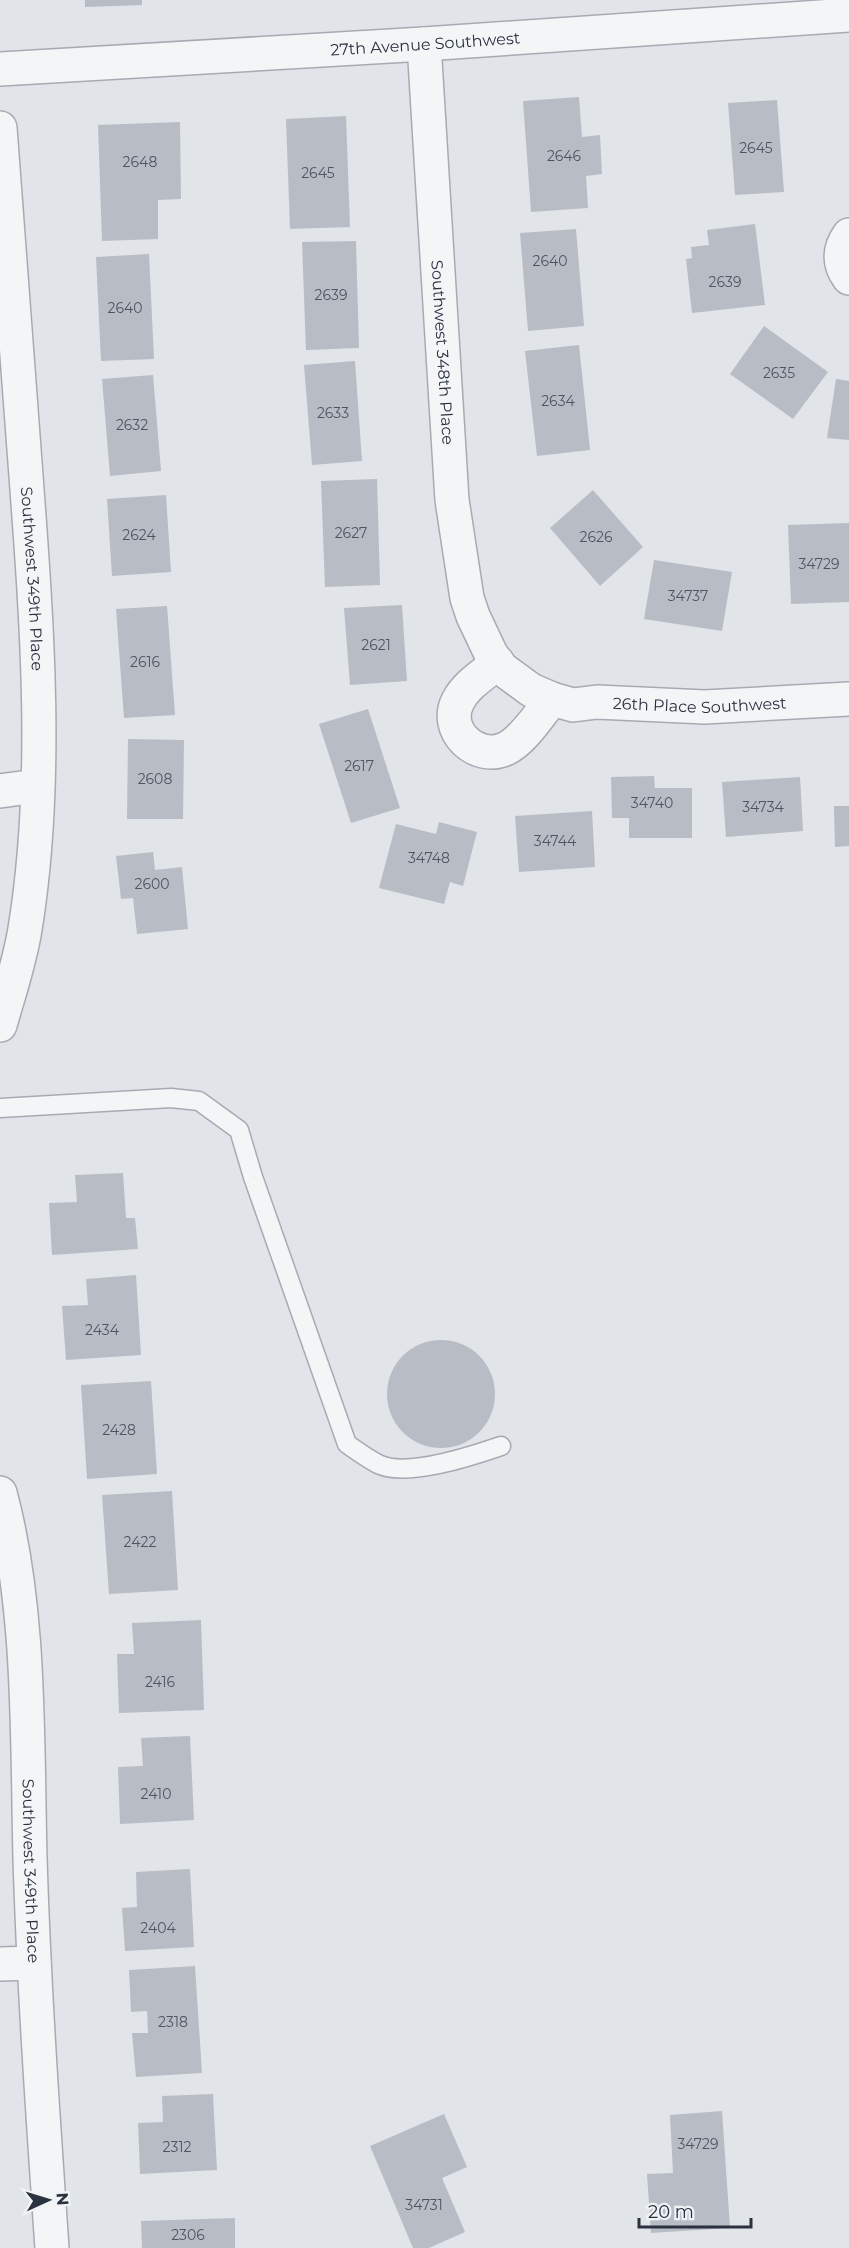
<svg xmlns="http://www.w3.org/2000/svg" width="849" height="2248" viewBox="0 0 849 2248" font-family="Montserrat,sans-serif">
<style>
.building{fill:#b8bdc5}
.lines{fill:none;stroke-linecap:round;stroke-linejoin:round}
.service-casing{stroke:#a6abb3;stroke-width:21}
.minor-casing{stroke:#a6abb3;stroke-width:36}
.service{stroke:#f3f5f7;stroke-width:18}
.minor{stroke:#f3f5f7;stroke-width:33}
.labels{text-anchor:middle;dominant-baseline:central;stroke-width:6;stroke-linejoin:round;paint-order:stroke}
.number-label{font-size:14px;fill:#4e5561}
.street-label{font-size:16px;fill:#2a3240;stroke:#f0f3f6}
</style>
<rect width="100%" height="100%" fill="#e1e4e9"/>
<!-- building -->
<path class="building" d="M85 0H142V5L85 7Z
M579 97 582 137 600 135 602 174 586 176 588 208 531 212 523 101Z
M777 100 784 192 735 195 728 103Z
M346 116 350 227 290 229 286 119Z
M180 122 181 199 158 200V239L102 241 98 125Z
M755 224 765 305 692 313 686 259 692 258 691 247 709 245 707 230Z
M576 229 584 326 528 331 520 233Z
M356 241 359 348 306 350 302 242Z
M149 254 154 359 101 361 96 257Z
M764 326 828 372 793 419 730 374Z
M579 345 590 450 537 456 525 351Z
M355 361 362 461 312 465 304 365Z
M153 375 161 471 110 476 102 379Z
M836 379 849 381V440L827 438Z
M377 479 380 585 325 587 321 481Z
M593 490 643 547 600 586 550 528Z
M166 495 171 572 112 576 107 499Z
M849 523V602L791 604 788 525Z
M654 560 732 572 722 631 644 619Z
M402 605 407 681 350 685 344 608Z
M167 606 175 715 124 718 116 609Z
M368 709 400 808 351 823 319 724Z
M128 739 184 740 183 819H127Z
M654 776 655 788H692V838H629V818H612L611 777Z
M800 777 803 831 726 837 722 782Z
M834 806H849V846L835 847Z
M592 811 595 867 519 872 515 816Z
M439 822 477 832 463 886 450 882 444 904 379 888 396 824 436 834Z
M153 852 155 870 182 867 188 929 137 934 133 898 121 899 116 856Z
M123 1173 126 1218H135L138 1249 52 1255 49 1203 77 1202 75 1175Z
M136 1275 141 1355 66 1360 62 1306 88 1305 86 1279Z
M387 1394a54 54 0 1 1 108 0a54 54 0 1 1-108 0Z
M151 1381 157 1474 87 1479 81 1385Z
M172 1491 178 1590 109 1594 102 1495Z
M201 1620 204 1710 119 1713 117 1654H134L132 1623Z
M190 1736 194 1820 120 1824 118 1767 143 1766 141 1738Z
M190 1869 194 1947 125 1951 122 1908 137 1907 136 1872Z
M195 1966 202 2073 136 2077 132 2033H148L147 2011 131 2012 129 1970Z
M213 2094 217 2170 140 2174 138 2123 163 2122 162 2096Z
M722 2111 730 2228 651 2233 647 2174 673 2173 670 2115Z
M444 2114 467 2167 442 2178 465 2232 429 2248H413L370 2146Z
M235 2218V2248H142L141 2221Z"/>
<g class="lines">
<!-- service casing -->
<g class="service-casing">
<path id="service" d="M0 1108 171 1098 199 1101 239 1130 253 1177 347 1444C357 1451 368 1459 378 1464 406 1478 472 1456 501 1446"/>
</g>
<!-- minor casing -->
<g class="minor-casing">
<g id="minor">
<path id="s1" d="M424 44 452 500 467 598 473 616 491 654 501 668 531 690 552 699 573 705 597 702 705 707 849 699"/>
<path id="s2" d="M0 69 424 44 849 15"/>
<path id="s3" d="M0 128C9 244 17 360 26 476 37 623 49 782 25 929 20 961 9 993 0 1025"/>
<path d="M849 235C839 249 838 263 849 278"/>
<path d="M498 663C484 674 466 685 458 701 443 730 476 762 505 749 522 742 540 714 552 699"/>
<path d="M0 791 37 786"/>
<path id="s4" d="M0 1493C31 1608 27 1740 30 1858 34 1988 43 2118 52 2248"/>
<path d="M0 1964 34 1963"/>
</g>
</g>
<!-- service -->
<use href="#service" class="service"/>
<!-- minor -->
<use href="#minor" class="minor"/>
</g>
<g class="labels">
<!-- number labels -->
<g class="number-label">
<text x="756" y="148">2645</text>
<text x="564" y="156">2646</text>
<text x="140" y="162">2648</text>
<text x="318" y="173">2645</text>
<text x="550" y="261">2640</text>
<text x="725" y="282">2639</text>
<text x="331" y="295">2639</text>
<text x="125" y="308">2640</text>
<text x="779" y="373">2635</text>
<text x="558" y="401">2634</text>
<text x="333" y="413">2633</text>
<text x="132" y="425">2632</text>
<text x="351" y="533">2627</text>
<text x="139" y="535">2624</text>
<text x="596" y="537">2626</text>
<text x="819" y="564">34729</text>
<text x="688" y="596">34737</text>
<text x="376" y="645">2621</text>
<text x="145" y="662">2616</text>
<text x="359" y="766">2617</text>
<text x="155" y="779">2608</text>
<text x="652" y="803">34740</text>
<text x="763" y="807">34734</text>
<text x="555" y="841">34744</text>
<text x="429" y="858">34748</text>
<text x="152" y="884">2600</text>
<text x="102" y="1330">2434</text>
<text x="119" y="1430">2428</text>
<text x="140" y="1542">2422</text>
<text x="160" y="1682">2416</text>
<text x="156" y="1794">2410</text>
<text x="158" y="1928">2404</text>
<text x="173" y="2022">2318</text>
<text x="698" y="2144">34729</text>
<text x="177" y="2147">2312</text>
<text x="424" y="2205">34731</text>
<text x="188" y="2235">2306</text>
</g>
<!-- street labels -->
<g class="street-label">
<text stroke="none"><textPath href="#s2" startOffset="426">27th Avenue Southwest</textPath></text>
<text stroke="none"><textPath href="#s1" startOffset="309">Southwest 348th Place</textPath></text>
<text stroke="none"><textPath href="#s3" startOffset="452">Southwest 349th Place</textPath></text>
<text stroke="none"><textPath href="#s1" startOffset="843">26th Place Southwest</textPath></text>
<text stroke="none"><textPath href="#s4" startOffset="380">Southwest 349th Place</textPath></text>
</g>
</g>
<!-- north arrow -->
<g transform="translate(48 2200) rotate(86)" stroke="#f0f3f6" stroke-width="4.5" paint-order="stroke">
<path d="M0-4.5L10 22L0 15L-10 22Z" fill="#2a3240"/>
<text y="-9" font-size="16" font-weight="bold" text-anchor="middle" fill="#2a3240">N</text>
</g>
<!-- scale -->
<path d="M639 2218v9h112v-9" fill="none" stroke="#2a3240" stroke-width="3"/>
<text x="648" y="2218" font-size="18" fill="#2a3240" stroke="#f0f3f6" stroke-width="4.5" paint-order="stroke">20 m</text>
</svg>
